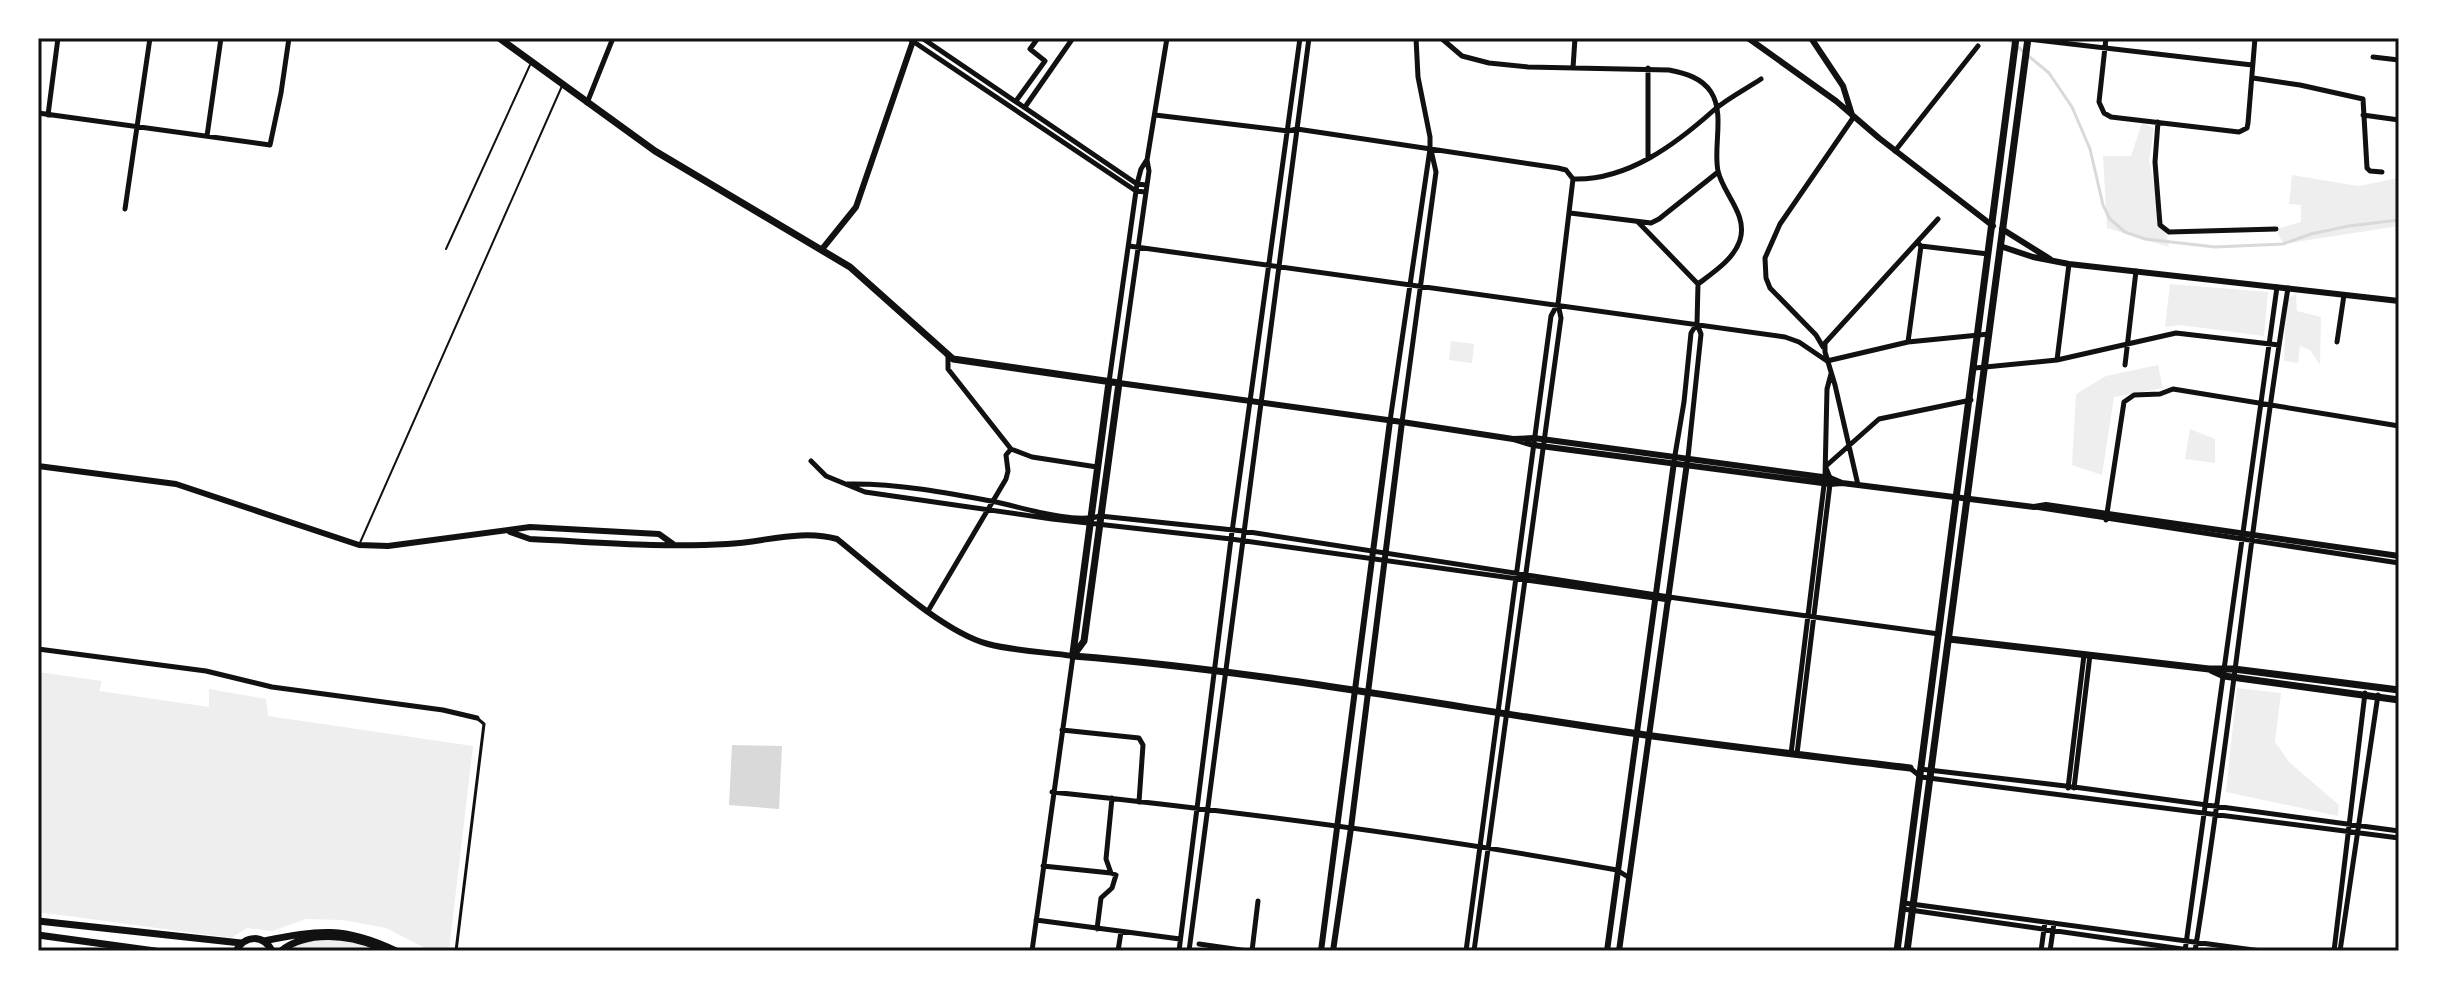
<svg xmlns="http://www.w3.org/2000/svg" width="2437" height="989" viewBox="0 0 2437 989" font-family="Montserrat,sans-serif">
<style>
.green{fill:#eee}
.water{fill:#d9d9d9}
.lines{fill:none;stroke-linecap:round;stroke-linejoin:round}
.stream{stroke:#d9d9d9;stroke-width:3}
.service{stroke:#111;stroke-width:2}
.pedestrian{stroke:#111;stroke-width:3}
.minor{stroke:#111;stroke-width:5}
.tertiary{stroke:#111;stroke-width:6}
.secondary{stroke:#111;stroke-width:7}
.primary{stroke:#111;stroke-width:7}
.neatline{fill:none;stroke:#111;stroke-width:3}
</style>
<rect width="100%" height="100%" fill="#fff"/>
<!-- green -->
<path class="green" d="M2142 123 2154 128 2149 161 2169 247 2107 228 2103 156H2131Z
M2292 175 2358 186 2399 178V226L2283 244 2276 229 2301 222V205L2289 204Z
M2170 284 2268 292 2264 336 2180 325 2165 327Z
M2296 294 2297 311 2321 317 2320 365 2310 350 2300 346 2298 363 2284 361 2286 299Z
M1451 341 1474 344 1472 363 1449 360Z
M2158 365 2163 388 2114 397 2102 475 2072 465 2076 394 2106 376Z
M2190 429 2215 439V463L2185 459Z
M38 672 102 681 99 691 209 707V689L266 699 268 716 473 746 449 951H431L386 928 343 920 306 919 272 931 247 928 231 938 38 912Z
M2237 688 2281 693 2275 742 2289 762 2339 805 2338 816 2226 792Z
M320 939 354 943 380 951H287L303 942Z"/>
<!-- water -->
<path class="water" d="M732 745 782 746 779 809 729 805Z"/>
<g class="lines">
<!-- stream -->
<path class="stream" d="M2007 38 2049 73 2072 107 2090 149 2103 205 2110 219 2125 232 2145 239 2215 247 2283 244 2311 234 2349 226 2399 220"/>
<!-- service -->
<path class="service" d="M446 249 530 65
M359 545 562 86"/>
<!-- pedestrian -->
<path class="pedestrian" d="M456 951 484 724 478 719"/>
<!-- minor -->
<path class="minor" d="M908 38 1136 191 1145 192
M922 38 1137 184 1146 185
M1441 38 1462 56 1489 63 1528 67 1669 70C1685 73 1702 78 1711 92 1725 114 1713 147 1718 171 1723 194 1748 214 1740 240 1734 259 1714 272 1698 284
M2019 38 2252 65
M2106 38 2099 102 2104 113 2111 117 2239 132 2247 128 2248 123 2255 38
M2373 57 2399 60
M1573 68 1575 38
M1648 68V158
M2253 78 2300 85 2363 99 2367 168 2370 171 2382 172
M1016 101 1045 61 1030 49 1038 38
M587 103 613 38
M1025 107 1073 38
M38 113 270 145 281 93 289 38
M48 115 58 38
M1155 115 1288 131 1297 129 1558 168 1566 170 1573 179 1558 304 1561 318 1474 951
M2363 115 2399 120
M2158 122 2155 162 2160 225 2169 232 2276 229
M207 136 221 38
M1895 151 1978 46
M1573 179C1627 181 1676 144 1714 110 1728 98 1746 89 1761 79
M125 209 150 38
M1570 213 1651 223 1659 219 1718 172
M1638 222 1698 284
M1129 246 1785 337 1799 342 1827 361
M1921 246 1988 254
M1908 342 1921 246 1917 242
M2337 342 2344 295
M1823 347 1816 335 1770 288 1766 278 1765 258 1780 224 1853 118
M948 356V369L1011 449 1032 457 1097 467
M2057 360 2069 264
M1827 361 1908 342 1989 334
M2125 365 2136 271
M1975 368 2057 360 2176 333 2279 345
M1109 382 1137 184 1141 169 1146 161
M1119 383 1149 171 1147 160 1167 38
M1390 421 1430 149V137L1418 77 1416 38
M1402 422 1436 172 1431 150
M1675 455 1684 402 1691 333 1696 325
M1688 457 1701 334 1697 324 1698 284
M811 461 826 476 865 492 1052 519 1231 539 1669 600
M1826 466 1879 419 1971 400
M847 484C896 483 949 493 996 502 1024 508 1073 524 1100 516L1243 531 1676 598 1939 634
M1858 485 1835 385 1825 352V343L1938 219
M2035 507 2399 563
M2106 520 2124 402 2134 395 2160 394 2173 389 2399 426
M928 611 1006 479 1008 471 1006 455 1011 449
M38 649 206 671 272 687 443 710 477 718
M1062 730 1139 738 1143 745 1139 802
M1791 754 1825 477 1827 389 1831 374
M1797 754 1830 484V478L1826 468
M1910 768 1921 777 2399 838
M1920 769 2074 787 2399 831
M2068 788 2084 655
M2074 788 2090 655
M1052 792C1241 812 1430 836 1617 870L1628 877
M1043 866 1111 873 1106 859 1112 798
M1904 903 2261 951
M1903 909 2196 951
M1036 920 1180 939
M1097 929 1101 898 1112 888 1116 875 1111 873
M1199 944 1248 951
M1032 951 1073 656
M1118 951 1121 932
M1179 951 1231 539 1300 38
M1189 951 1309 38
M1252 951 1258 901
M1466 951 1551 316 1557 305
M2041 951 2045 922
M2050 951 2054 923
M2185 951 2277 287
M2195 951C2231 731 2252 509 2288 288
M2334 951 2365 693
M2340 951 2378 695"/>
<!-- tertiary -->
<path class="tertiary" d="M1748 38 1836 101 1879 138 1993 226
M1811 38 1843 86 1852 115
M2002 229 2050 259
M2000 246 2033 257 2069 264 2399 301
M823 248 856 207 914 38
M1119 383 1402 422 1513 439 1533 445 1830 484 1842 483
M1513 439 1534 438 1830 478 1842 483 2034 507 2046 505 2399 556
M38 466 176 484 359 545 388 546 530 527 659 534 673 544
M510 532 530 539C596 542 662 548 727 544 765 542 801 529 837 539 876 570 942 632 988 644 1015 651 1045 652 1073 656
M1321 951 1390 421
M1333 951 1351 828 1402 422
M1607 951 1674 462
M1619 951 1687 463"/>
<!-- secondary -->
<path class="secondary" d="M499 38 655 151 850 267 953 359 1119 383 1084 641 1073 656
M1949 639 2209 669H2234L2399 690
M1073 653 1109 382
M1073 656C1263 671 1450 707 1639 734 1729 747 1820 757 1910 768
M2211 670 2224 676 2399 700
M1897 951 2016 38
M1907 951 2028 38"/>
<!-- primary -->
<path class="primary" d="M38 921 241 943
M38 935 155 951
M264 941C319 930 344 926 396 951
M236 951C245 935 263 934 272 951
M281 951C308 930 348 935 378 947"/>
</g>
<!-- border -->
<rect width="2437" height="989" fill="none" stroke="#ffffff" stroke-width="80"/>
<rect x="40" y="40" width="2357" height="909" class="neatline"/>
</svg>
